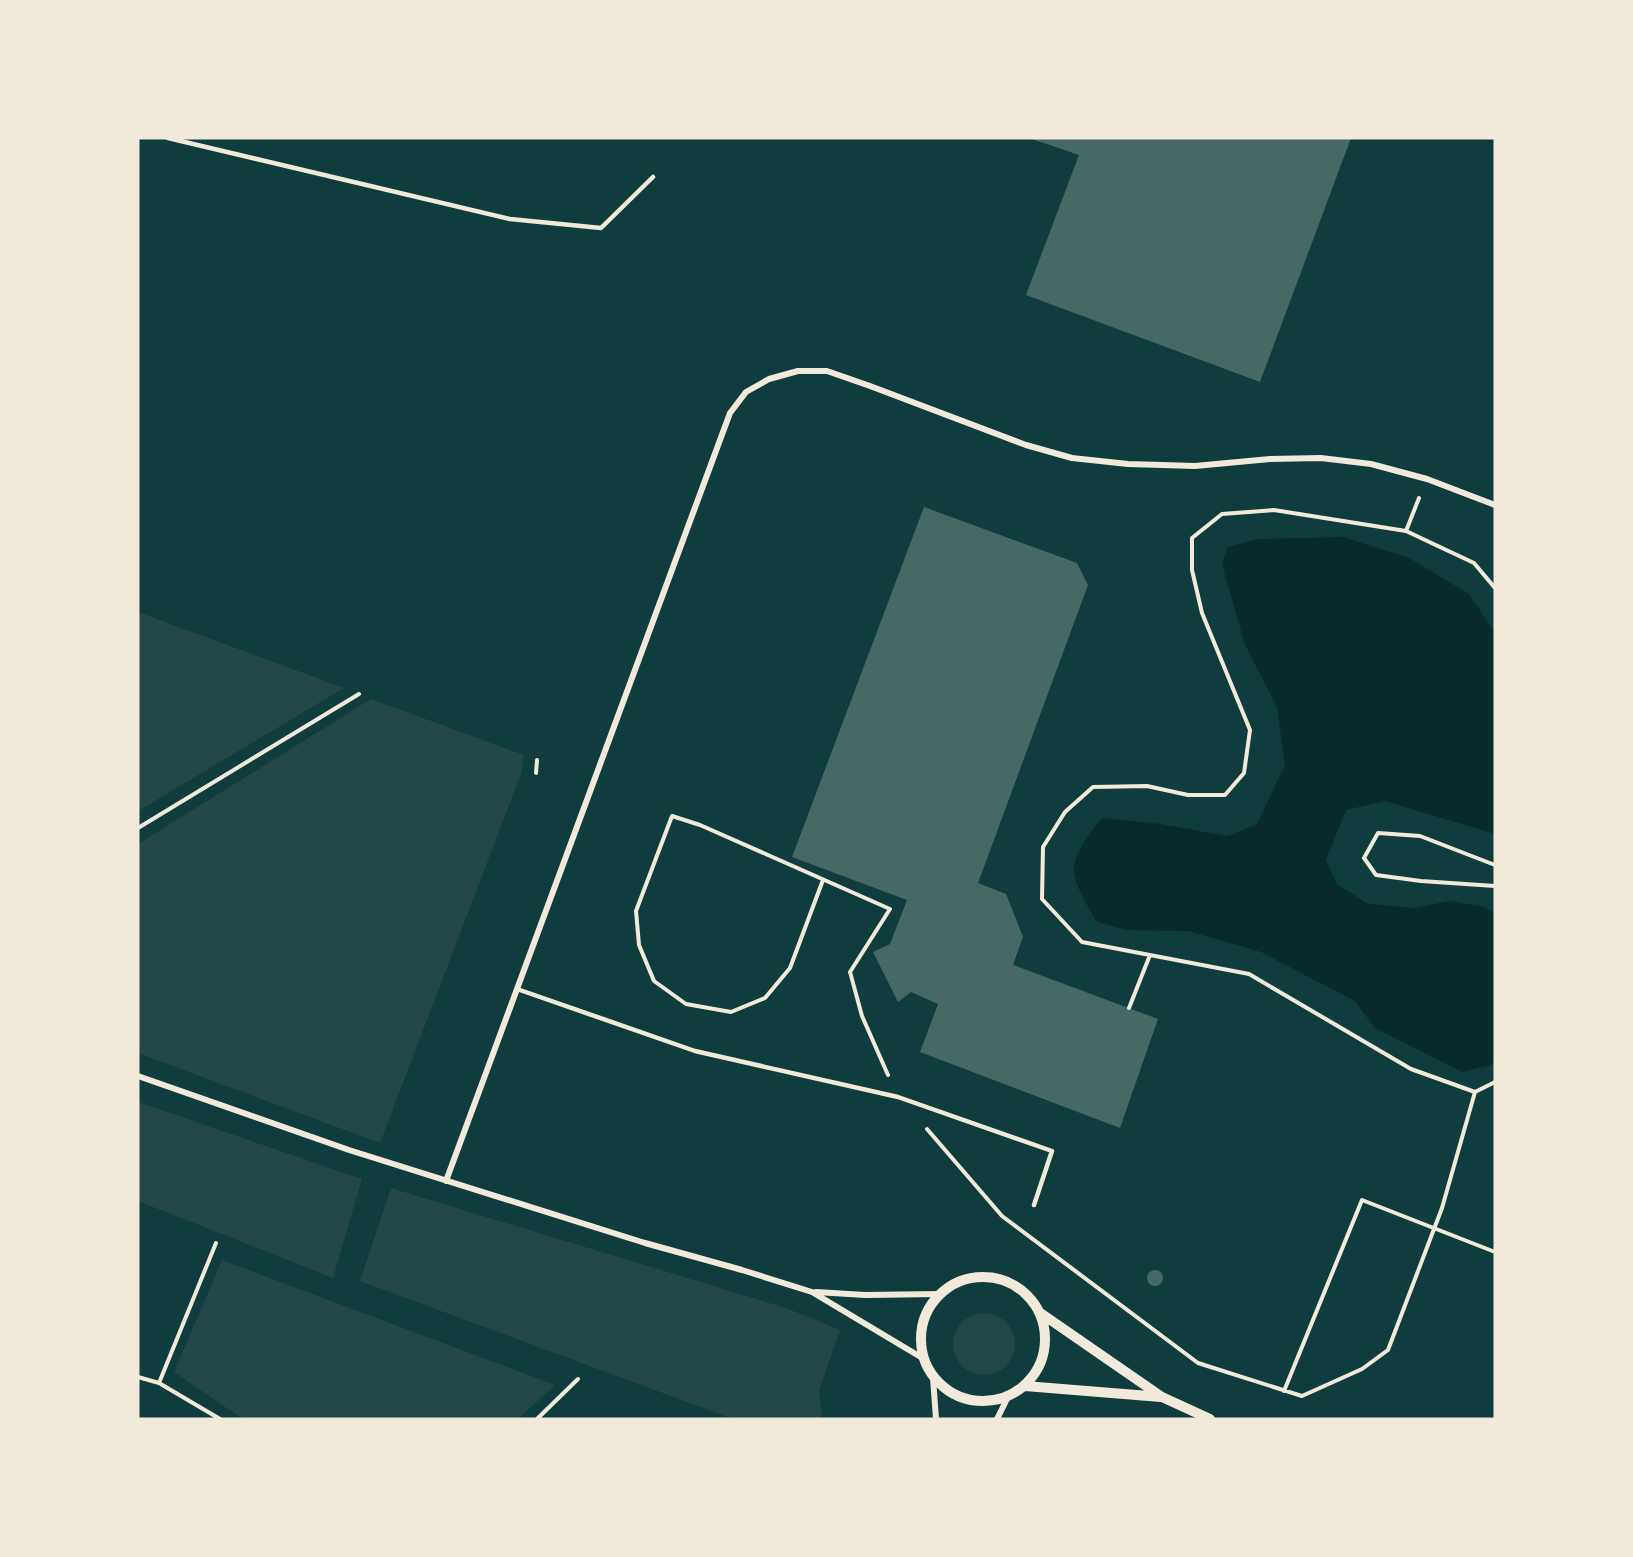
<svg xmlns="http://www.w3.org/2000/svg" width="1633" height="1557" viewBox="0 0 1633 1557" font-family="'Public Sans',sans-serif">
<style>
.green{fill:#244646}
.water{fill:#0a2a2b}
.building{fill:#486865}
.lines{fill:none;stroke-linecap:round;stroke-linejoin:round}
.path{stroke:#f1e9da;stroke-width:4}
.service{stroke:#f1e9da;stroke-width:4.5}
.minor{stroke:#f1e9da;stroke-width:6}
.tertiary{stroke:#f1e9da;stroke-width:10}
</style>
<rect width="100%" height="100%" fill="#0f3d3e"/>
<!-- green -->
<path class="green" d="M138 612 344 688 138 811Z
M371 699 524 755 521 774 380 1143 138 1053V844Z
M138 1102 362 1179 333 1278 138 1201Z
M391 1188 786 1308 840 1330 819 1391 822 1419H733L360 1281Z
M222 1260 555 1385 518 1419H243L174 1372Z
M953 1344a31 31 0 1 1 62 0a31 31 0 1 1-62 0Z"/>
<!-- water -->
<path class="water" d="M1343 537 1409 558 1469 594 1495 633V834L1385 801 1346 810 1326 860 1337 884 1368 904 1415 908 1449 901 1485 907 1495 913V1062L1488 1066 1462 1072 1375 1028 1355 1001 1261 952 1188 931 1125 930 1096 921C1089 908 1073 883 1074 868 1075 852 1092 829 1102 818L1161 824 1227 836 1257 824 1285 765 1277 707 1245 645 1222 564 1227 547 1258 539Z"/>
<!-- building -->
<path class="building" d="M1029 138H1351L1260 382 1026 295 1079 155Z
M924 507 1077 563 1088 585 978 883 1006 894 1023 937 1013 965 1158 1019 1120 1128 920 1052 938 1004 911 992 898 1002 873 952 890 944 907 900 792 857Z
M1147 1278a8 8 0 1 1 16 0a8 8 0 1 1-16 0Z"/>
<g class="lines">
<!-- path -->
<path class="path" d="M1406 531 1419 498
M1495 588 1474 563 1406 531 1274 510 1222 514 1192 538V570L1202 613 1250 730 1244 773 1225 795H1188L1147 786 1093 787 1065 812 1043 847 1042 899 1082 942 1249 974 1411 1069 1475 1092 1495 1082
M536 773 537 760
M138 828 359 694
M1495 865 1420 836 1378 833 1364 858 1376 875 1421 881 1495 886
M823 880 790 968 765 998 731 1012 686 1004 654 981 639 945 636 911 672 816 700 825 890 909 850 972 862 1016 888 1075
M1129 1008 1150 955
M927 1129 1002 1216 1198 1363 1302 1396 1362 1369 1388 1350 1442 1208 1475 1092
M138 1377 159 1383 220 1419
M159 1383 216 1243
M1284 1391 1362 1200 1495 1252
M537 1419 578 1379"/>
<!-- service -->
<path class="service" d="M168 138 510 219 601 228 653 177
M517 989 695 1051 898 1097 1052 1151 1034 1205"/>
<!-- minor -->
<path class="minor" d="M138 1076 349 1150 645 1243 742 1270 812 1292 924 1359
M446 1181 730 413 746 392 769 379 798 371H827L870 386 1026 445 1072 458 1128 464 1195 466 1270 459 1321 458 1371 464 1427 479 1495 505
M816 1292 865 1295 941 1294
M933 1378 936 1419
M997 1419 1008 1397"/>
<!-- tertiary -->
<path class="tertiary" d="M921 1339a62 62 0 1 1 124 0a62 62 0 1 1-124 0Z
M1039 1312 1162 1397 1210 1419
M1025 1386 1161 1397"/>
</g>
<!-- border -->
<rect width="1633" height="1557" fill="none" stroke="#f1e9da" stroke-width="279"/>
</svg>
